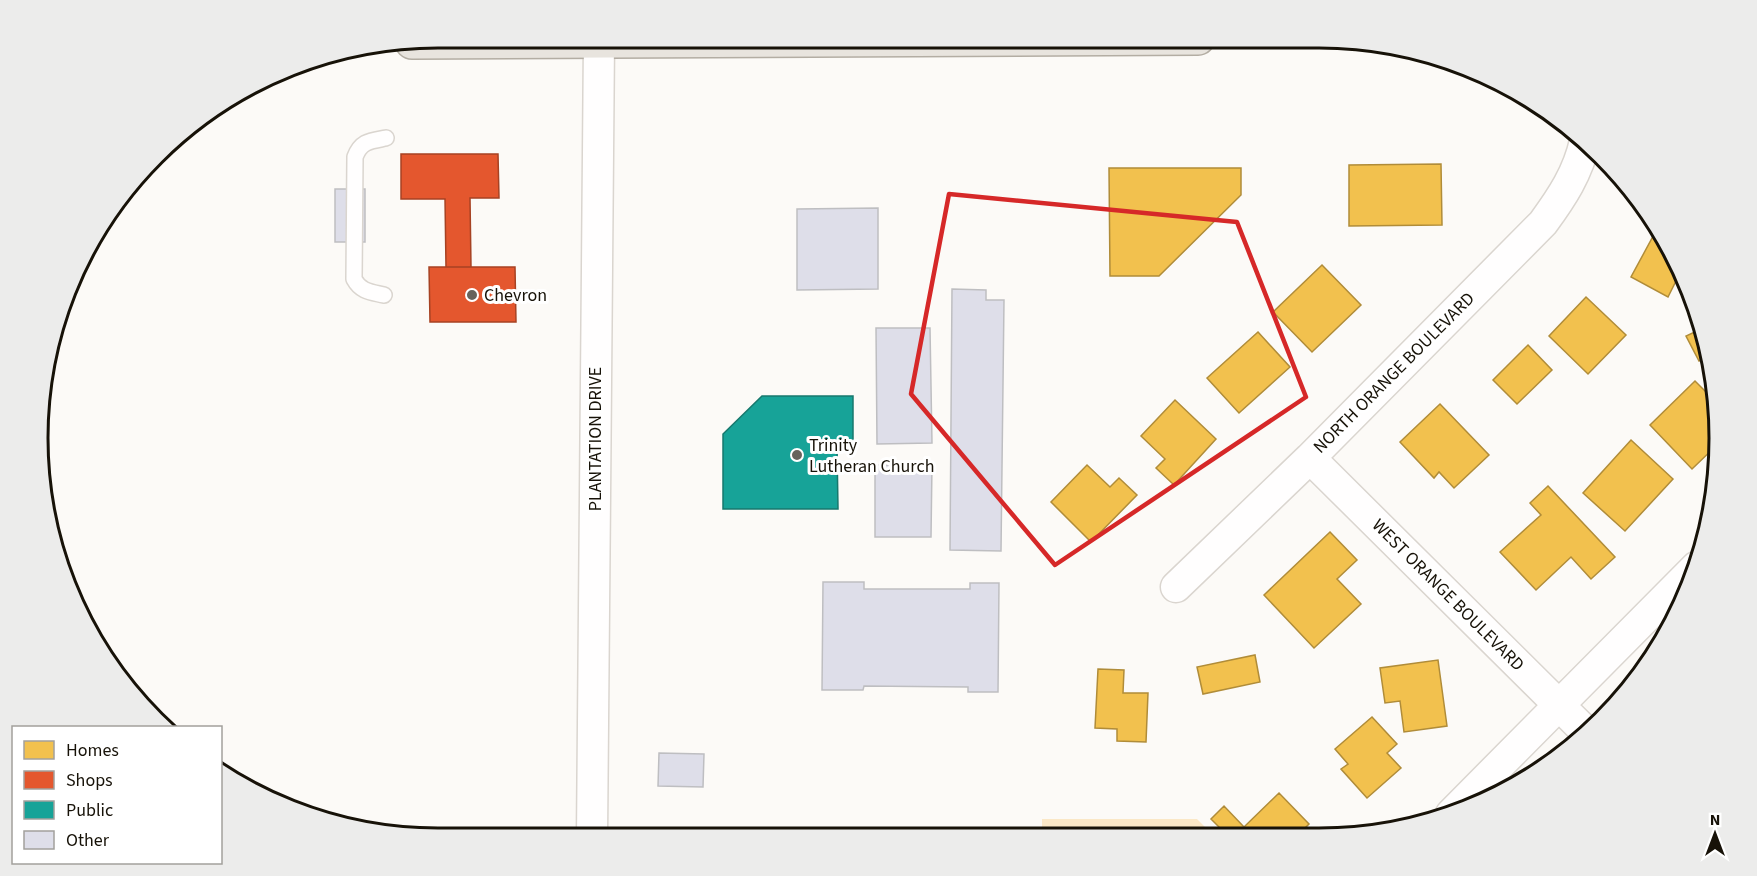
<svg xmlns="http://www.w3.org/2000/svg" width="1757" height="876" viewBox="0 0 1757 876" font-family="'Source Sans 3',sans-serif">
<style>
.green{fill:#fbe8c7}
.homes{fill:#f2c14e;stroke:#b08c39;stroke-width:1.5}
.shops{fill:#e4572e;stroke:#a64223;stroke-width:1.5}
.public{fill:#17a398;stroke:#17786d;stroke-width:1.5}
.building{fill:#dedee9;stroke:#bebec1;stroke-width:1.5}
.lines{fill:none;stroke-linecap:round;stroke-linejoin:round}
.service-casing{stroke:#dad5cf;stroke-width:18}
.minor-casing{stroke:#dad5cf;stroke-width:33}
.trunk-casing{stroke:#b3ada3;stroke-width:36}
.service{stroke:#fffefe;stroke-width:15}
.minor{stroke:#fffefe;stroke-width:30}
.trunk{stroke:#e8e4de;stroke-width:33}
.marked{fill:none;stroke:#d62828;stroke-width:4.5;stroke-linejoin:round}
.poi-dot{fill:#67635c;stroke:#fff;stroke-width:2}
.labels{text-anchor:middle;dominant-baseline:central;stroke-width:6;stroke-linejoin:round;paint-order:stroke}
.poi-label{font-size:18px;fill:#171208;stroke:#fff;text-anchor:start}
.street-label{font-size:18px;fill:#171208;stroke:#fff}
.rim{fill:none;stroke:#171208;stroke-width:3}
</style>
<rect width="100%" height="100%" fill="#fcfaf7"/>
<!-- green -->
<path class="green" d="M1042 819H1197L1214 836H1042Z"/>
<!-- homes -->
<path class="homes" d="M1441 164 1442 225 1349 226V165Z
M1109 168H1241V195L1159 276H1110Z
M1658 227 1666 237 1681 271 1668 297 1631 277Z
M1322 265 1361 305 1312 352 1273 312Z
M1586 297 1626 335 1588 374 1549 336Z
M1703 328 1709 356 1699 361 1686 336Z
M1258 332 1290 367 1239 413 1207 378Z
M1528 345 1552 370 1517 404 1493 380Z
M1695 381 1717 403 1718 444 1692 469 1650 425Z
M1175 400 1216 439 1174 485 1156 468 1165 459 1141 436Z
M1440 404 1489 455 1454 488 1439 472 1434 478 1400 442Z
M1631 440 1673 479 1625 531 1583 493Z
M1087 465 1110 487 1119 478 1137 495 1091 542 1051 502Z
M1548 486 1615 557 1591 579 1571 557 1536 590 1500 552 1541 515 1530 503Z
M1330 532 1357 560 1337 579 1361 604 1314 648 1264 595Z
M1255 655 1260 682 1203 694 1197 667Z
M1438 660 1447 726 1404 732 1400 701 1385 703 1380 668Z
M1098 669 1124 670 1123 693H1148L1146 742 1117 741V729L1095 728Z
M1372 717 1397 744 1387 753 1401 768 1367 798 1341 769 1348 764 1335 749Z
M1279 793 1309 824 1298 835H1227L1211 819 1224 806 1244 827Z"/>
<!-- shops -->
<path class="shops" d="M401 154H498L499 198H470L471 267H446L445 199H401Z
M429 267H515L516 322H430Z"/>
<!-- public -->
<path class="public" d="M762 396H853V446H837L838 509H723V434Z"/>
<!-- building -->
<path class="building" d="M335 189H365V242H335Z
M878 208V289L797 290V209Z
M952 289 986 290V300H1004L1001 551 950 550Z
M876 328H930L932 443 877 444Z
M875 465H932L931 537H875Z
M823 582H864V589H970V583H999L998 692H968V687L864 686 863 690H822Z
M659 753 704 754 703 787 658 786Z"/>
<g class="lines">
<!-- service casing -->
<g class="service-casing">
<path id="service" d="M384 295C371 292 361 292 354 279L355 157C361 141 370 141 386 138"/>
</g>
<!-- minor casing -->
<g class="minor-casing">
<path id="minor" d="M1310 458 1586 732
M1176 587 1310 458 1543 223C1562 197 1578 173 1585 141
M1451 814 1696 567
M592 837 599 40"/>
</g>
<!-- trunk casing -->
<g class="trunk-casing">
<path id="trunk" d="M412 42 1198 38"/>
</g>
<!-- service -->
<use href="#service" class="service"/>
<!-- minor -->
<use href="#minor" class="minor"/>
<!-- trunk -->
<use href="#trunk" class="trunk"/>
</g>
<!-- marked area -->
<path class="marked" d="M949 194 1237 222 1306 397 1055 565 911 394Z"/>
<!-- markers -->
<g class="poi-dot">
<circle cx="472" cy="295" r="6"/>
<circle cx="797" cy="455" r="6"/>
</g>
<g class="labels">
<!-- poi labels -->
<g class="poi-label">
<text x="484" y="295">Chevron</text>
<text x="809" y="445">Trinity<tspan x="809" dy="21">Lutheran Church</tspan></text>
</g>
<!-- street labels -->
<g class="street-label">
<text transform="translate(1394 373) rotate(-45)">NORTH ORANGE BOULEVARD</text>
<text transform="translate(595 439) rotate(-90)">PLANTATION DRIVE</text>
<text transform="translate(1448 595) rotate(45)">WEST ORANGE BOULEVARD</text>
</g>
</g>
<!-- crop -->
<path d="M0 0H1757V876H0ZM438 48H1319A390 390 0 0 1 1709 438V438A390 390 0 0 1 1319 828H438A390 390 0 0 1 48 438V438A390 390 0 0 1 438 48Z" fill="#ececeb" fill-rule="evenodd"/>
<path class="rim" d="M438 48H1319A390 390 0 0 1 1709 438V438A390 390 0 0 1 1319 828H438A390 390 0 0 1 48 438V438A390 390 0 0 1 438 48Z"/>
<!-- legend -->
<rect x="12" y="726" width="210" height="138" fill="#ffffff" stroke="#a2a09c" stroke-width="1.5"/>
<rect x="24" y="741" width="30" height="18" fill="#f2c14e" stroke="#a2a09c" stroke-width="1.5"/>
<text x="66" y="756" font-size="18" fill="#171208">Homes</text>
<rect x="24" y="771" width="30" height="18" fill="#e4572e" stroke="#a2a09c" stroke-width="1.5"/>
<text x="66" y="786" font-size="18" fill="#171208">Shops</text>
<rect x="24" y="801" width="30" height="18" fill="#17a398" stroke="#a2a09c" stroke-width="1.5"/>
<text x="66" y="816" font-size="18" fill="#171208">Public</text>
<rect x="24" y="831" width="30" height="18" fill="#dedee9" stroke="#a2a09c" stroke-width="1.5"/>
<text x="66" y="846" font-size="18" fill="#171208">Other</text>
<!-- north arrow -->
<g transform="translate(1715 834)" stroke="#ffffff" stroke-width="4.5" paint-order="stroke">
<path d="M0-4.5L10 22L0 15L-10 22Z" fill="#171208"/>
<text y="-9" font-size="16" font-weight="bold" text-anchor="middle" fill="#171208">N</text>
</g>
</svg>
